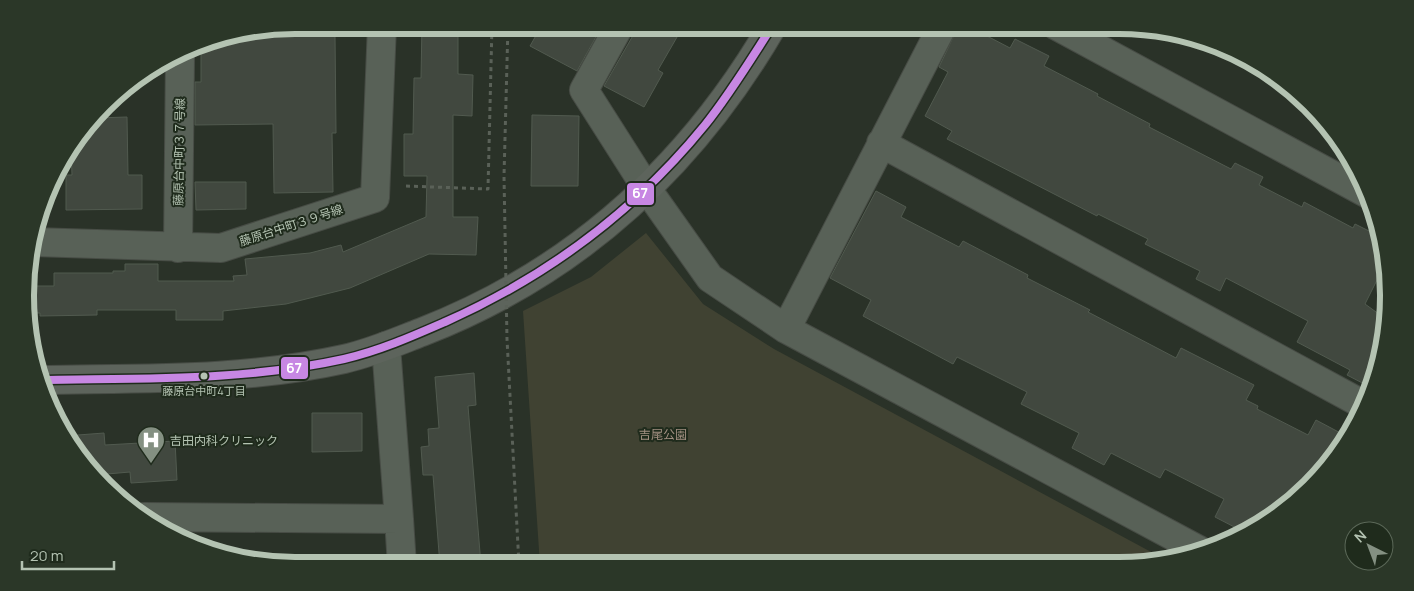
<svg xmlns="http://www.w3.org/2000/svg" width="1414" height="591" viewBox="0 0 1414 591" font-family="Manrope,'Noto Sans JP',sans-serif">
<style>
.green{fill:#404232}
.building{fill:#41483f;stroke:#515a4f}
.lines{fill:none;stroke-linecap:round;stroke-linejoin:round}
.street-casing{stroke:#474c45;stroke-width:30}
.secondary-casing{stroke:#474c45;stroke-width:30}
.path{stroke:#5a6158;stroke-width:3;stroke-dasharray:4 4;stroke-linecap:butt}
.street{stroke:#586157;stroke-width:28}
.secondary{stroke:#5d645c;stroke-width:28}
.path-bridge{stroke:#5a6158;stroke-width:3;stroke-dasharray:4 4;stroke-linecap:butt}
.bus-1-casing{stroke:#1f2b1c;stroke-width:11}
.bus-1{stroke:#c787e3;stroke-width:8}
.bus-dot{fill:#b4c3b2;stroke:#1f2b1c;stroke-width:2}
.labels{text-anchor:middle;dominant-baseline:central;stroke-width:4;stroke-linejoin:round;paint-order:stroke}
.bus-label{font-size:11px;fill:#b4c3b2;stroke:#1f2b1c}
.street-label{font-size:12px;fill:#b4c3b2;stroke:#1f2b1c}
.park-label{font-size:12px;fill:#a29082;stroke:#1f2b1c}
.poi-label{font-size:12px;fill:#b4c3b2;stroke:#1f2b1c;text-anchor:start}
.rim{fill:none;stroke:#b4c3b2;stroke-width:6}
.line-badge{stroke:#1f2b1c;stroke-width:2}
.badge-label{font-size:14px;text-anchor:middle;font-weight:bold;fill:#fff}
</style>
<rect width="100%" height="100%" fill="#2a3228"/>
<!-- green -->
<path class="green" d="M646 233 703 304 774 349 1166 560 1154 564 540 565 523 311 591 277Z"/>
<!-- building -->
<path class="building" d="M422 25H458V74L473 75 472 116 453 115V217H478L476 255 429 254 350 288 286 304 223 311V320H176V310H97V315L40 316V313H29L28 286H54V273H113V271H125V264H158V281H234L233 276 247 275 245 259 310 253 341 245 343 252 426 217 427 176H404V134H413L414 78H421Z
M542 25H579L597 35 577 71 530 46Z
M639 25H684L658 70 663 73 644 107 604 86Z
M959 25H966L1010 48 1015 39 1049 56 1044 66 1098 94 1097 96 1150 124 1149 127 1231 169 1235 163 1263 177 1259 185 1302 207 1304 202 1353 228 1355 224 1377 235 1385 264 1365 304 1383 317 1375 382 1372 388 1347 375 1350 370 1297 342 1308 321 1226 278 1220 291 1196 279 1200 271 1145 244 1148 239 1098 214 1097 216 947 139 952 131 925 116 948 72 939 67Z
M253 32V36L335 35 336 133H332L333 192 274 193 273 124 195 125V82H201V44L208 39Z
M532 115 579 116 578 186H531Z
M127 117 128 175H142V209L66 210V175H72L71 148 96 118Z
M195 182H246V209L196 210Z
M876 191 906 207 901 217 959 247 963 241 1005 263 1028 275 1027 278 1090 310 1088 312 1176 358 1181 348 1254 385 1246 400 1258 406 1257 409 1308 435 1316 420 1348 437 1343 446 1297 499 1246 533 1215 517 1224 499 1165 469 1160 478 1111 453 1104 465 1072 448 1079 433 1021 404 1027 392 957 357 953 364 863 316 871 300 830 278Z
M474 373 476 405 468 406 481 565 440 566 433 475H423L421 447 429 446 428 429 439 428 435 377Z
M312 413H362V451L312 452Z
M104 433 105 445 175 441 177 480 131 483 130 472 107 474V483L65 436Z"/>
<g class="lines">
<!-- street casing -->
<g class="street-casing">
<path id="street" d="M620 25 584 90 647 189 710 278 786 329 1199 550
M1055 25 1366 193
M881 143 1364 405
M34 242 221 248 375 198 382 25
M178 248 180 56
M786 329 943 25
M386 346 399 519
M144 517 399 519 402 566"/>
</g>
<!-- secondary casing -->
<g class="secondary-casing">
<path id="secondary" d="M42 380C143 378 245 381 344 359 371 353 396 342 422 332 576 272 690 168 773 25"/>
</g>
<!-- path -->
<path class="path" d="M406 186 488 189 492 25"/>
<!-- street -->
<use href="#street" class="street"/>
<!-- secondary -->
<use href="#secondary" class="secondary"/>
<!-- path-bridge -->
<path class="path-bridge" d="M508 25 504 176 507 339 519 565"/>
<!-- bus-1 casing -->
<g class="bus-1-casing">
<path id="bus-1" d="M42 380C143 378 245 381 344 359 379 351 413 336 445 322 546 277 635 211 705 125 730 94 751 59 773 25"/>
</g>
<!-- bus-1 -->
<use href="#bus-1" class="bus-1"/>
</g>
<!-- icons -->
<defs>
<g id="hospital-pin" transform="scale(1.4375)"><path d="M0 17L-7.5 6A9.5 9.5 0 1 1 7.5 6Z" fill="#849082" stroke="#1f2b1c"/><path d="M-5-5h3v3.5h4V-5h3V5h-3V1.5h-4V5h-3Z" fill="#fff"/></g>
</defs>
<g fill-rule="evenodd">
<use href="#hospital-pin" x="151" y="440"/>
</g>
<!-- markers -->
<circle class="bus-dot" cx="204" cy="376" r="4.5"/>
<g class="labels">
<!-- bus labels -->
<g class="bus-label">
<text x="204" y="390">藤原台中町4丁目</text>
</g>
<!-- street labels -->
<g class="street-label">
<text transform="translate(179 152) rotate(-89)">藤原台中町３７号線</text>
<text transform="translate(291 225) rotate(-18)">藤原台中町３９号線</text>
</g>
<!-- park labels -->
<g class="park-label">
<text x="663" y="434">吉尾公園</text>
</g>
<!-- poi labels -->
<g class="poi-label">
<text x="170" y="440">吉田内科クリニック</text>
</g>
</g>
<!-- crop -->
<path d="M0 0H1414V591H0ZM295 34H1119A261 261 0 0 1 1380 295V296A261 261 0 0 1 1119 557H295A261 261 0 0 1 34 296V295A261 261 0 0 1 295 34Z" fill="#2b3728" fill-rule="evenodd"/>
<path class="rim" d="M295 34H1119A261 261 0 0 1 1380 295V296A261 261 0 0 1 1119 557H295A261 261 0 0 1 34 296V295A261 261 0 0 1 295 34Z"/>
<g class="line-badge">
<rect x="626" y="182" width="29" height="24" rx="5" fill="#c787e3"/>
<rect x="280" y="356" width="29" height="24" rx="5" fill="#c787e3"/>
</g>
<g class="badge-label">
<text x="640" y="198">67</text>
<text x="294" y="373">67</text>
</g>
<!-- north arrow -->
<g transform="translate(1369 546) rotate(318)"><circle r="24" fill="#1f2b1c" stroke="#5b6858"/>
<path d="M0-4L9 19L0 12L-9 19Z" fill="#849082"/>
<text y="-8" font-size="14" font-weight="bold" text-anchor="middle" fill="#b4c3b2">N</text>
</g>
<!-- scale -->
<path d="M22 561v8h92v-8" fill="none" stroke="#b4c3b2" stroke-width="2.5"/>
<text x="30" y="561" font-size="15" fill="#b4c3b2" stroke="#1f2b1c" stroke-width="4" paint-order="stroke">20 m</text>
</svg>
